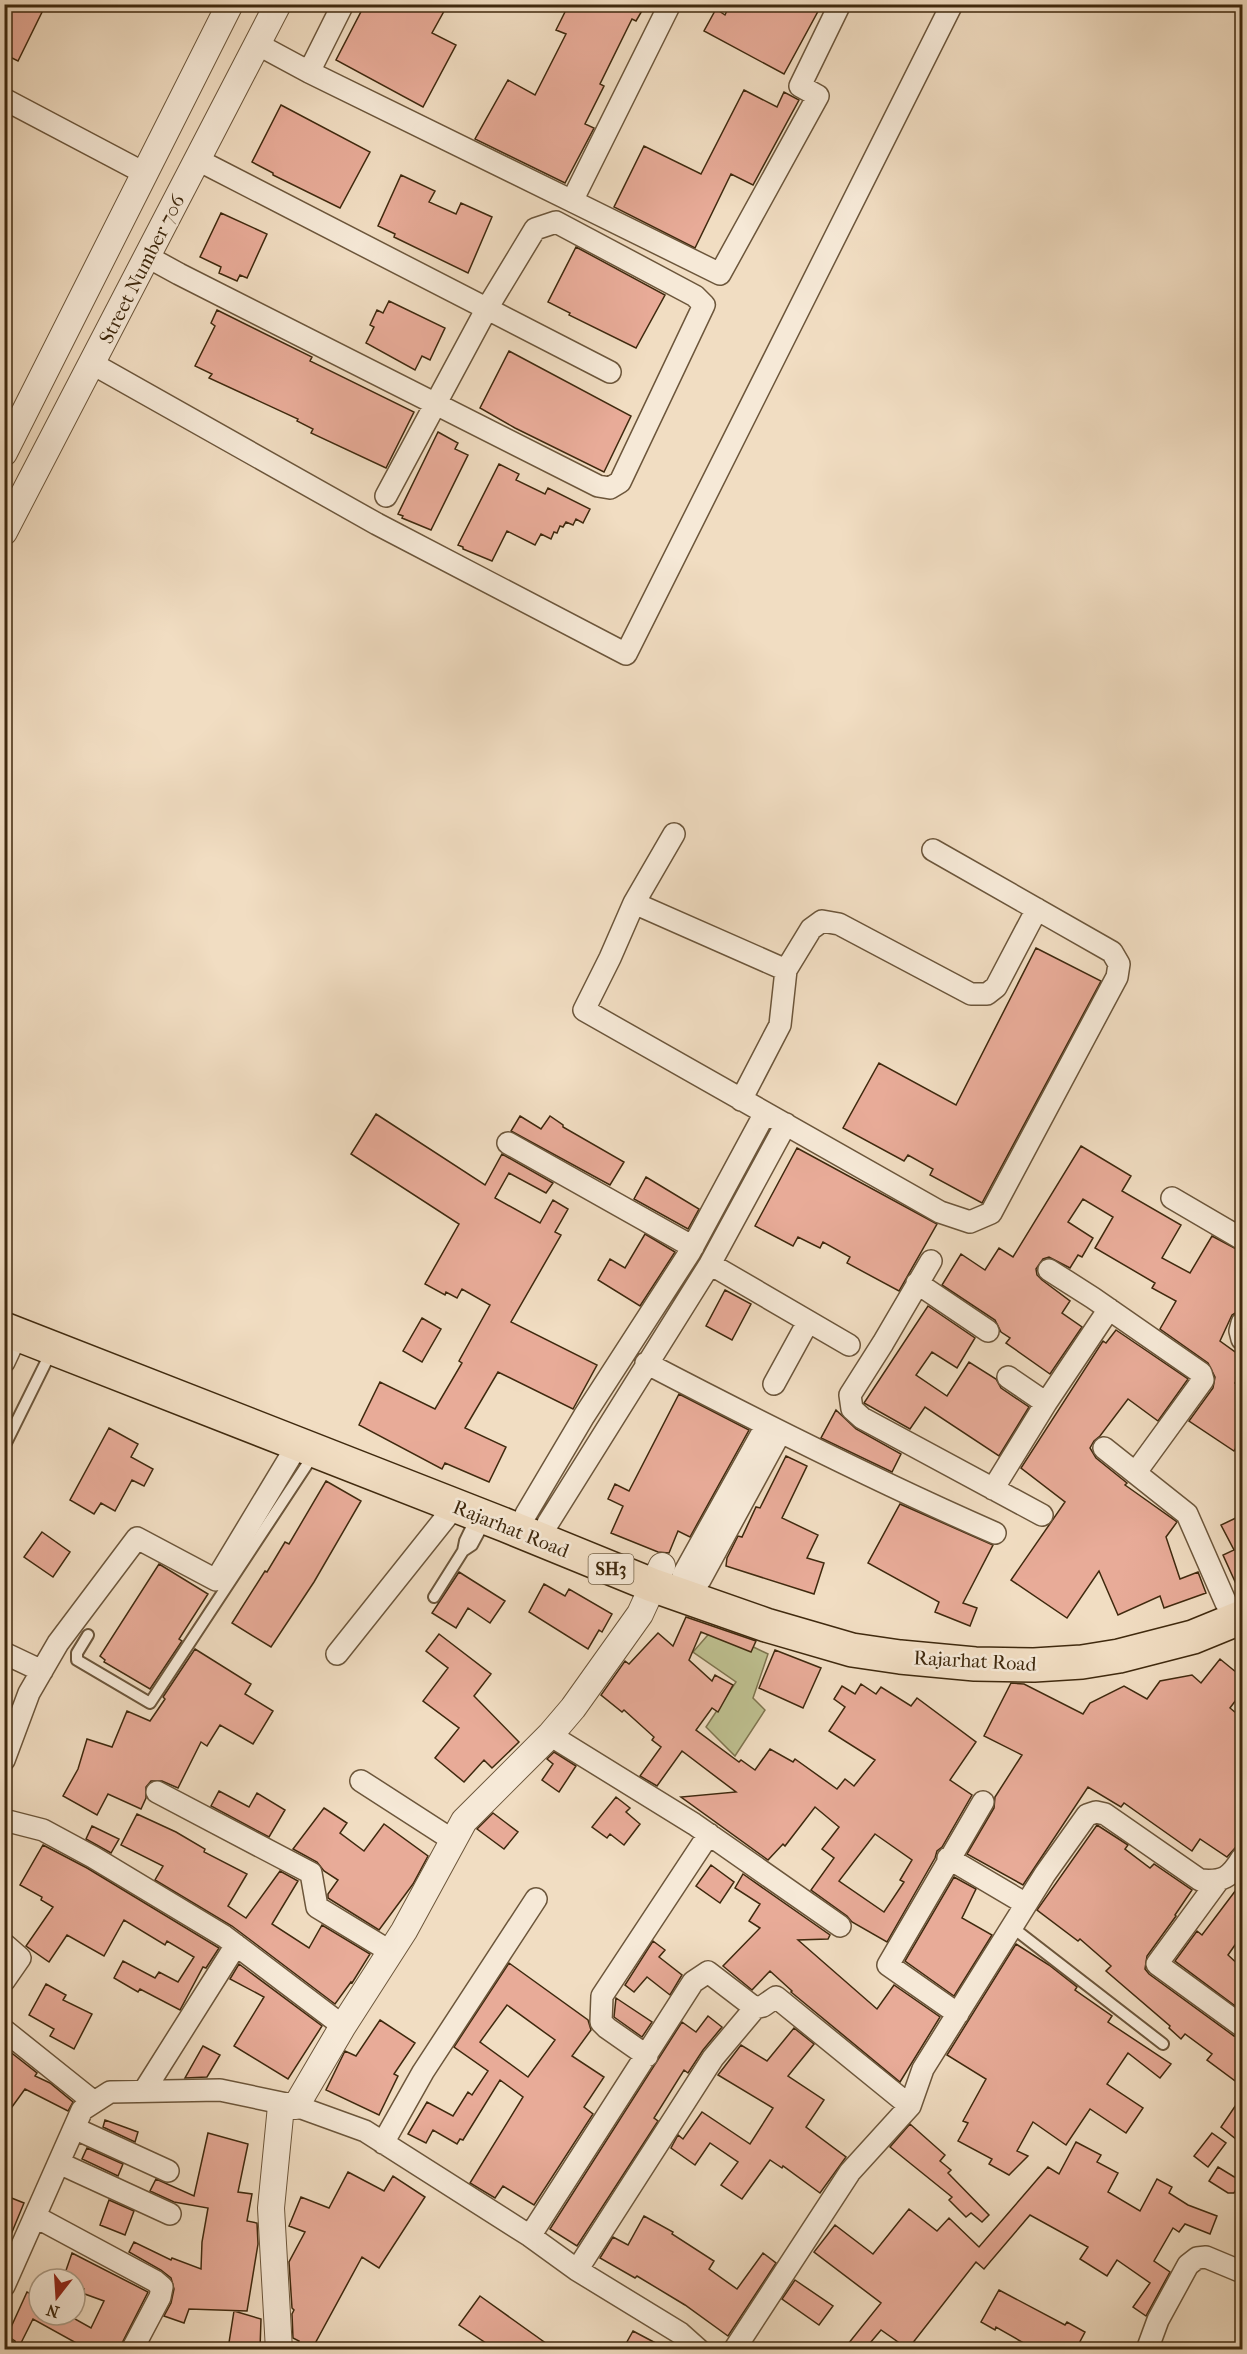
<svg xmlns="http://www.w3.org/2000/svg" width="1247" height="2354" viewBox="0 0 1247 2354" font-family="'IM FELL French Canon',serif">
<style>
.green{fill:#bec090;stroke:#7e744f;stroke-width:1.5}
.building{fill:#e8ab98;stroke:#3f290e;stroke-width:1.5;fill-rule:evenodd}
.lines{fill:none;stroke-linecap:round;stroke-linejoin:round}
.service-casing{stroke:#6c563b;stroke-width:14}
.minor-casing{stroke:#6c563b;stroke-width:24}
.tertiary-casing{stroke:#6c563b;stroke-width:28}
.primary-casing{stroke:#3f290e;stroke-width:36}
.service{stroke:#f6e9d7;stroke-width:10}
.minor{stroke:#f6e9d7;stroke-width:21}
.tertiary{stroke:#f6e9d7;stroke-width:26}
.primary{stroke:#f1ddc2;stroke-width:33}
.labels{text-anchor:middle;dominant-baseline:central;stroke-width:5;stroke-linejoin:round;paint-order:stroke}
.shield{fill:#f6e9d7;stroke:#76634a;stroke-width:1.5}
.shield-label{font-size:18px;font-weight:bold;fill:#3f290e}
.street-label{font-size:20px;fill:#3f290e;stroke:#f6e9d7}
</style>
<rect width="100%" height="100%" fill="#f1ddc2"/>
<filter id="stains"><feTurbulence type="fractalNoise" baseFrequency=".00333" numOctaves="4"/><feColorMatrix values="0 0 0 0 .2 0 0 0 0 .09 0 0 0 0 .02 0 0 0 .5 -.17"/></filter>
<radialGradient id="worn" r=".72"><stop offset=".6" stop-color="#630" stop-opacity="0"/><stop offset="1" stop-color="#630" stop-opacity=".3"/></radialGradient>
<!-- green -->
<path class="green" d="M714 1628 768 1654 753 1698 765 1710 735 1756 706 1727 736 1682 693 1652Z"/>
<!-- building -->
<path class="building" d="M4 4H46L18 61 4 54Z
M365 4H448L432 33 456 45 423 107 336 60Z
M569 4H646L636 21 632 19 600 84 604 86 585 124 594 128 565 183 475 139 508 80 535 95 566 34 556 30Z
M730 4H822L784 74 704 31 716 9 725 15Z
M744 90 777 107 784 92 799 100 753 185 731 174 695 248 614 207 644 146 701 174Z
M281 105 370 152 340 208 273 175V173L252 162Z
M401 175 435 191 429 202 456 214 461 203 492 217 468 273 394 237 395 234 378 226Z
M221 213 267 234 247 278 240 275 237 281 219 273 221 267 200 257Z
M576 247 665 295 636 348 569 315 570 313 548 302Z
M389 301 445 328 430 360 422 356 415 370 366 343 374 327 370 325 377 310 383 313Z
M217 310 312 357 310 361 414 412 386 468 311 433 313 429 297 421 298 419 209 378 212 374 195 366 215 326 211 323Z
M509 351 631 416 604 472 515 428 480 408Z
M438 432 458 443 455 449 468 455 431 530 402 518 403 516 398 514Z
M499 464 519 474 516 480 545 494 548 488 590 509 583 523 576 519 573 525 566 522 563 527 560 526 557 533 554 532 551 539 541 534 535 545 507 531 492 561 463 549V547L458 545Z
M1036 948 1101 981 982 1203 930 1175 933 1169 908 1155 904 1161 843 1128 879 1063 956 1105Z
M376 1114 485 1185 502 1154 553 1183 546 1193 509 1173 495 1198 540 1223 553 1200 568 1209 555 1232 561 1235 511 1322 597 1365 573 1409 498 1372 465 1428 506 1447 489 1482 445 1463 442 1469 359 1425 380 1382 435 1409 462 1363 459 1361 490 1305 462 1289 457 1298 446 1292 445 1295 425 1284 459 1224 351 1154Z
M520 1116 541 1129 550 1116 563 1125V1127L624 1162 610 1185 511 1131Z
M1081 1146 1131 1176 1122 1191 1181 1225 1162 1258 1190 1273 1212 1236 1242 1252V1302L1237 1312 1232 1315 1220 1341 1242 1357V1371L1235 1383 1242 1388V1439L1234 1451 1189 1421 1213 1388 1215 1377 1208 1363 1160 1329 1176 1301 1152 1288 1155 1283 1095 1248 1113 1217 1083 1199 1068 1222 1093 1238 1082 1257 1078 1255 1070 1268 1049 1257 1043 1259 1036 1269 1037 1275 1042 1280 1070 1301 1062 1313 1082 1327 1050 1374 1006 1343 1010 1338 1001 1332 995 1320 942 1285 961 1254 985 1270 999 1248 1013 1257Z
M797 1148 937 1224 899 1291 847 1263 850 1257 823 1242 820 1248 798 1237 793 1246 755 1226Z
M646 1177 699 1209 688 1229 634 1199Z
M645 1234 675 1252 640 1306 598 1280 610 1259 625 1268Z
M725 1290 751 1304 732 1340 706 1326Z
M928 1306 975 1338 957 1368 932 1352 916 1375 947 1396 969 1362 996 1379 1001 1388 1029 1407 999 1456 925 1407 910 1429 864 1403Z
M422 1318 441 1329 422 1362 403 1351Z
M1116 1330 1188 1379 1158 1421 1128 1399 1100 1436 1094 1441 1090 1448 1096 1458 1127 1483 1125 1485 1177 1522 1166 1537 1180 1579 1198 1572 1206 1593 1164 1608 1160 1596 1118 1615 1099 1571 1067 1618 1011 1580 1065 1502 1021 1468 1103 1341 1106 1343Z
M679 1394 749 1430 690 1537 678 1531 669 1553 658 1552 611 1533 623 1506 608 1499 615 1484 629 1491Z
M836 1410 856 1429 901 1454 892 1472 821 1438Z
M109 1428 138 1444 131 1457 153 1469 144 1486 132 1480 115 1511 101 1503 94 1514 70 1500Z
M786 1456 807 1466 782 1518 818 1535 807 1558 824 1563 814 1594 726 1566 727 1558 738 1536 742 1537 756 1507 760 1508Z
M326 1481 361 1501 314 1582 271 1647 232 1623 265 1571 267 1572 285 1542 289 1544Z
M900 1504 993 1545 963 1603 977 1608 970 1626 935 1612 939 1602 868 1563Z
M1242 1515V1597L1223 1555 1234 1550 1221 1525Z
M42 1532 70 1552 53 1577 24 1557Z
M159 1564 208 1594 179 1639 182 1641 150 1689 104 1662 105 1660 100 1656Z
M459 1572 505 1601 490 1623 468 1608 456 1628 432 1613Z
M544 1584 565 1596 569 1589 612 1614 602 1632 599 1630 588 1649 529 1612Z
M686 1617 756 1641 751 1652 701 1632 689 1660 712 1681 715 1675 733 1685 718 1712 712 1708 696 1730 739 1762 741 1760 755 1770 770 1749 793 1762 795 1759 837 1789 845 1779 854 1786 875 1760 829 1731 845 1707 834 1699 842 1686 855 1694 861 1684 876 1694 881 1687 911 1706 917 1698 976 1742 950 1780 972 1795 942 1847 937 1851 935 1858 887 1942 852 1922 847 1916 811 1890 834 1858 822 1849 839 1827 815 1807 785 1846 783 1844 768 1860 681 1797 736 1792 682 1751 657 1786 640 1776 661 1747 652 1740 654 1737 624 1710 622 1712 601 1695 625 1661 629 1664 658 1633 673 1646ZM875 1834 912 1860 900 1880 904 1882 884 1912 839 1881Z
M439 1634 491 1674 474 1696 519 1742 492 1768 484 1760 464 1782 435 1758 459 1728 423 1701 448 1668 426 1651Z
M195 1649 251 1684 245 1694 273 1711 253 1744 220 1725 207 1746 201 1742 178 1788 162 1781H151L146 1787V1798L141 1809 108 1794 97 1815 63 1796 78 1769 87 1739 112 1747 127 1711 150 1721 165 1699 163 1697Z
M775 1650 821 1668 803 1708 759 1688Z
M1220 1659 1242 1677V1692L1230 1708 1242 1718V1845L1236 1847 1227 1857 1200 1839 1192 1851 1124 1803 1121 1807 1088 1787 1023 1885 967 1854 994 1808 995 1797 1022 1755 984 1736 1011 1683 1024 1684 1083 1714 1090 1703 1124 1686 1147 1699 1160 1681 1192 1675 1201 1683Z
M554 1752 576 1766 559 1792 542 1780 553 1764 547 1759Z
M219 1791 249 1807 257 1793 285 1810 269 1837 211 1806Z
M616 1797 630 1808 626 1812 640 1824 624 1845 610 1834 607 1838 592 1827Z
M324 1808 347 1823 340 1833 364 1851 384 1824 428 1856 413 1884 379 1930 328 1898V1894L338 1880 324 1871 317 1862 293 1849Z
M493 1813 518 1832 504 1849 477 1829Z
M137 1814 176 1832 205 1849 204 1852 247 1874 228 1906 246 1918 280 1871 298 1881 272 1924 309 1948 322 1925 370 1954 352 1983 351 1982 335 2004 232 1926 155 1880 163 1866 121 1845Z
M1097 1825 1128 1845 1125 1849 1150 1868 1154 1864 1192 1890 1175 1915 1176 1916 1147 1956 1145 1969 1149 1974 1234 2036 1242 2038V2086L1207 2060 1212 2054 1185 2034 1181 2039 1169 2028 1170 2026 1106 1971 1111 1966 1080 1939 1078 1941 1037 1910Z
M92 1826 119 1839 111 1853 86 1839Z
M43 1845 87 1868 219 1948 206 1968 203 1967 180 2010 140 1989 138 1992 114 1978 123 1961 155 1978 159 1972 178 1982 194 1957 167 1941 165 1945 124 1920 104 1956 67 1935 49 1962 26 1946 53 1907 41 1900 42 1897 20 1885Z
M711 1865 734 1882 720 1903 696 1886Z
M743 1874 830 1935 828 1939 798 1940 877 2009 894 1985 940 2017 900 2082 791 1992 792 1991 770 1971 752 1990 723 1966 760 1928 749 1921 760 1904 735 1888Z
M954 1877 976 1889 962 1918 992 1935 954 1996 905 1961Z
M1242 1882V1935L1228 1955 1242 1968V2011L1175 1961 1197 1931 1202 1935Z
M653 1941 665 1950 659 1957 682 1975 670 1995 647 1977 634 1992 625 1985Z
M1016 1944 1049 1965 1077 1987 1075 1990 1112 2016 1108 2022 1171 2064 1160 2078 1128 2053 1107 2084 1143 2108 1126 2133 1090 2109 1066 2145 1033 2122 1017 2151 1028 2156 1009 2175 989 2164 992 2159 958 2141 968 2123 963 2121 986 2079 947 2055Z
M509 1963 588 2020 591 2030 572 2056 604 2077 584 2107 593 2114 534 2205 503 2186 495 2198 470 2183 523 2097 500 2080 463 2140 460 2139 457 2144 433 2130 426 2143 408 2134 427 2102 453 2116 468 2092 472 2095 488 2071 454 2047ZM507 2005 555 2040 528 2077 480 2042Z
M239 1964 322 2026 288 2079 234 2046 264 1997 230 1979Z
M46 1984 66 1995 63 2000 92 2014 74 2049 50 2036 54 2029 29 2015Z
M616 1998 652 2022 642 2037 614 2017Z
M708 2016 722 2027 703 2050 688 2073 684 2070 654 2118 658 2121 577 2246 550 2229 682 2022 696 2032Z
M380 2020 415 2043 394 2074 398 2076 379 2115 326 2090 345 2051 356 2056Z
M794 2028 814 2044 788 2076 824 2100 806 2127 846 2157 820 2193 783 2166 782 2168 770 2160 742 2199 721 2185 738 2162 710 2143 695 2165 671 2148 678 2135 683 2139 702 2112 750 2144 773 2108 718 2075 741 2045 767 2061Z
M203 2046 220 2055 207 2077 185 2078Z
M4 2047 37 2073 35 2076 50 2083 73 2102 68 2111 25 2089 4 2118Z
M1242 2096V2144L1221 2127Z
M105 2120 138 2132 135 2142 103 2127Z
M910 2124 945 2155 940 2161 951 2170 948 2173 989 2215 982 2222 971 2213 966 2217 949 2200 952 2197 890 2147Z
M208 2133 248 2144 238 2192 252 2194 247 2221 257 2223 258 2244 247 2311 189 2309 184 2323 164 2316 171 2303 174 2289 171 2278 161 2270 129 2252 134 2242 171 2260 172 2258 201 2269 202 2242 208 2208 174 2202 150 2191 156 2179 194 2196Z
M1212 2133 1226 2143 1208 2167 1194 2156Z
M1076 2142 1101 2155 1097 2162 1118 2173 1108 2192 1140 2211 1157 2179 1172 2187 1169 2193 1188 2205 1217 2216 1210 2234 1185 2224 1179 2232 1173 2228 1154 2261 1170 2272 1146 2316 1133 2307 1150 2283 1117 2260 1107 2276 1080 2259 1088 2247 1030 2215 984 2269 976 2262 908 2349 881 2330 865 2349H844L881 2303 814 2252 835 2225 873 2254 909 2209 937 2231 949 2218 979 2247 1048 2167 1059 2174Z
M87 2148 123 2164 118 2176 82 2159Z
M1218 2167 1241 2181 1234 2193H1228L1209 2181Z
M348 2172 384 2191 393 2176 425 2197 379 2268 362 2257 312 2349H294L299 2341 293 2338 292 2314 294 2310 292 2308 289 2262 305 2232 289 2226 301 2197 329 2208Z
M4 2195 24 2203 5 2249H4Z
M109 2200 134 2211 125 2235 100 2225Z
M644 2216 673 2232 672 2234 714 2261 709 2269 737 2289 763 2253 776 2263 728 2336 685 2305 637 2276 635 2278 600 2258 613 2237 628 2245Z
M72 2253 148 2292 119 2349H87L33 2319 18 2349 15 2341 7 2336 27 2292 39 2298V2315H68L91 2328 104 2301 82 2293 84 2289 75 2286V2279H63Z
M795 2280 833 2306 819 2325 782 2299Z
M999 2290 1065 2325 1067 2322 1085 2332 1076 2349H1034L996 2327 995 2330 981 2322Z
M480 2296 554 2349H495L459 2325Z
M234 2311 261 2319 260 2349H228Z
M633 2331 667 2349H623Z"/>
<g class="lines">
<!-- service casing -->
<g class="service-casing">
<path id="service" d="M4 1447 52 1350
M463 1551 465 1541 476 1518
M434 1597 463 1551 472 1545 485 1521
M88 1635 77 1653V1660L150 1703 314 1454
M1012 1927 1163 2044"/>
</g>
<!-- minor casing -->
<g class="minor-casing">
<path id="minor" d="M670 4 572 201 720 274 818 96 800 86 839 6 837 4
M257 44 309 72 572 201
M309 72 343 4
M4 99 146 174
M198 160 610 372
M148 257 179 274 598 486 610 488 620 482 704 305 695 296 556 222 535 229 486 310 386 496
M93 364 377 524 626 654 952 4
M674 834 634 903 786 970
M634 903 610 958 584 1010 940 1212 970 1222 991 1213 1117 977 1119 964 1112 952 933 850
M741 1100 780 1025 786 970 811 929 822 921 839 924 971 994H987L996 987 1037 909
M508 1143 693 1247
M1172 1198 1242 1239
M931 1261 883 1343 850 1395 852 1409 862 1418 1042 1515
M710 1264 849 1345
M1049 1270 1093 1298 1201 1373 1203 1380 1136 1472
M917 1283 988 1331
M1242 1323 1240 1331 1242 1339
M4 1362 17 1334
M646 1363C761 1423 876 1481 995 1533
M1008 1377 1046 1403
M774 1384 808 1322
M1104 1448 1187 1514 1226 1603
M993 1489 1046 1403 1109 1309
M526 1514 584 1416 690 1252 765 1113
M548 1523 710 1264 786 1124
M683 1575 766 1426
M700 1580 780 1433
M4 1653 42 1671
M337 1654 455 1506
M550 1735 694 1824 840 1926
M4 1760 29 1693 58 1643 137 1538 216 1580 298 1444
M361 1781 454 1841
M157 1792 311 1873 317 1907 391 1952
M4 1820 43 1830 93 1857 224 1936 343 2026
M948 1858 1026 1904
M1218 1881 1157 1964 1242 2026
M4 1944 20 1958 4 1981
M958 2014 888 1965 983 1802
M4 2030 94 2102
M647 2056 607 2028 601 2022 602 1996 709 1834
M144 2091 236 1945
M74 2128 168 2171
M383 2143 423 2072 536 1899
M59 2163 170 2214
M36 2217 155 2281 162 2287 160 2297 132 2350
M530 2236 693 1982 708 1972 755 2008 763 2006 776 1997 910 2106
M577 2270 713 2058 755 2008
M4 2286 82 2110 110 2092 220 2090 296 2106 365 2131 530 2236 577 2270 680 2333 699 2350
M4 2348 6 2350
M734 2350 850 2172 910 2106 923 2069 1045 1874 1087 1815 1096 1812 1105 1814 1200 1880C1223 1882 1230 1878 1242 1858
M1147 2350 1158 2320 1188 2265 1197 2258 1206 2257 1242 2272"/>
</g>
<!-- tertiary casing -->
<g class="tertiary-casing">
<path id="tertiary" d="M4 453 230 4
M4 532 278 4
M279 2350 271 2208 281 2106H296L343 2026 404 1931 464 1821 550 1735 573 1708 640 1614 662 1566"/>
</g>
<!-- primary casing -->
<g class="primary-casing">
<path id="primary" d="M4 1329 505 1525 652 1585 766 1625 852 1650 900 1657 975 1664 1034 1665 1082 1662 1119 1656 1193 1637 1242 1617"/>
</g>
<!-- service -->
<use href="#service" class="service"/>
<!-- minor -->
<use href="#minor" class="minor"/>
<!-- tertiary -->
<use href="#tertiary" class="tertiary"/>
<!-- primary -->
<use href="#primary" class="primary"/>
</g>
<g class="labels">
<!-- shield labels -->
<rect class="shield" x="588.5" y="1554" width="45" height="30" rx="4.5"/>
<g class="shield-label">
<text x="611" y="1569">SH3</text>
</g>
<!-- street labels -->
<g class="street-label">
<text transform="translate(142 269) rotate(-63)">Street Number 706</text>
<text transform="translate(511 1529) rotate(22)">Rajarhat Road</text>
<text transform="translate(975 1661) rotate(3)">Rajarhat Road</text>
</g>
</g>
<!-- margin -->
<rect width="1247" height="2354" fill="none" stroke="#f1ddc2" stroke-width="24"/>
<rect x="6" y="6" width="1235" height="2342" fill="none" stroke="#3f290e" stroke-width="3"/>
<rect x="12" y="12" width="1223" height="2330" fill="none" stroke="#3f290e" stroke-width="1.5"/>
<!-- north arrow -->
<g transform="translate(57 2297) rotate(197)"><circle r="28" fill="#f6e9d7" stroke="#ad9c87" stroke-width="1.5"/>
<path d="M0-4.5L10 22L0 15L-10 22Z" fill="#8f2418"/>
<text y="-9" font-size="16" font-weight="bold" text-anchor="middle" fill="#3f290e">N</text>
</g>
<rect width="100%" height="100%" filter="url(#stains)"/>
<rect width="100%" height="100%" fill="url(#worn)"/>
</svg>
